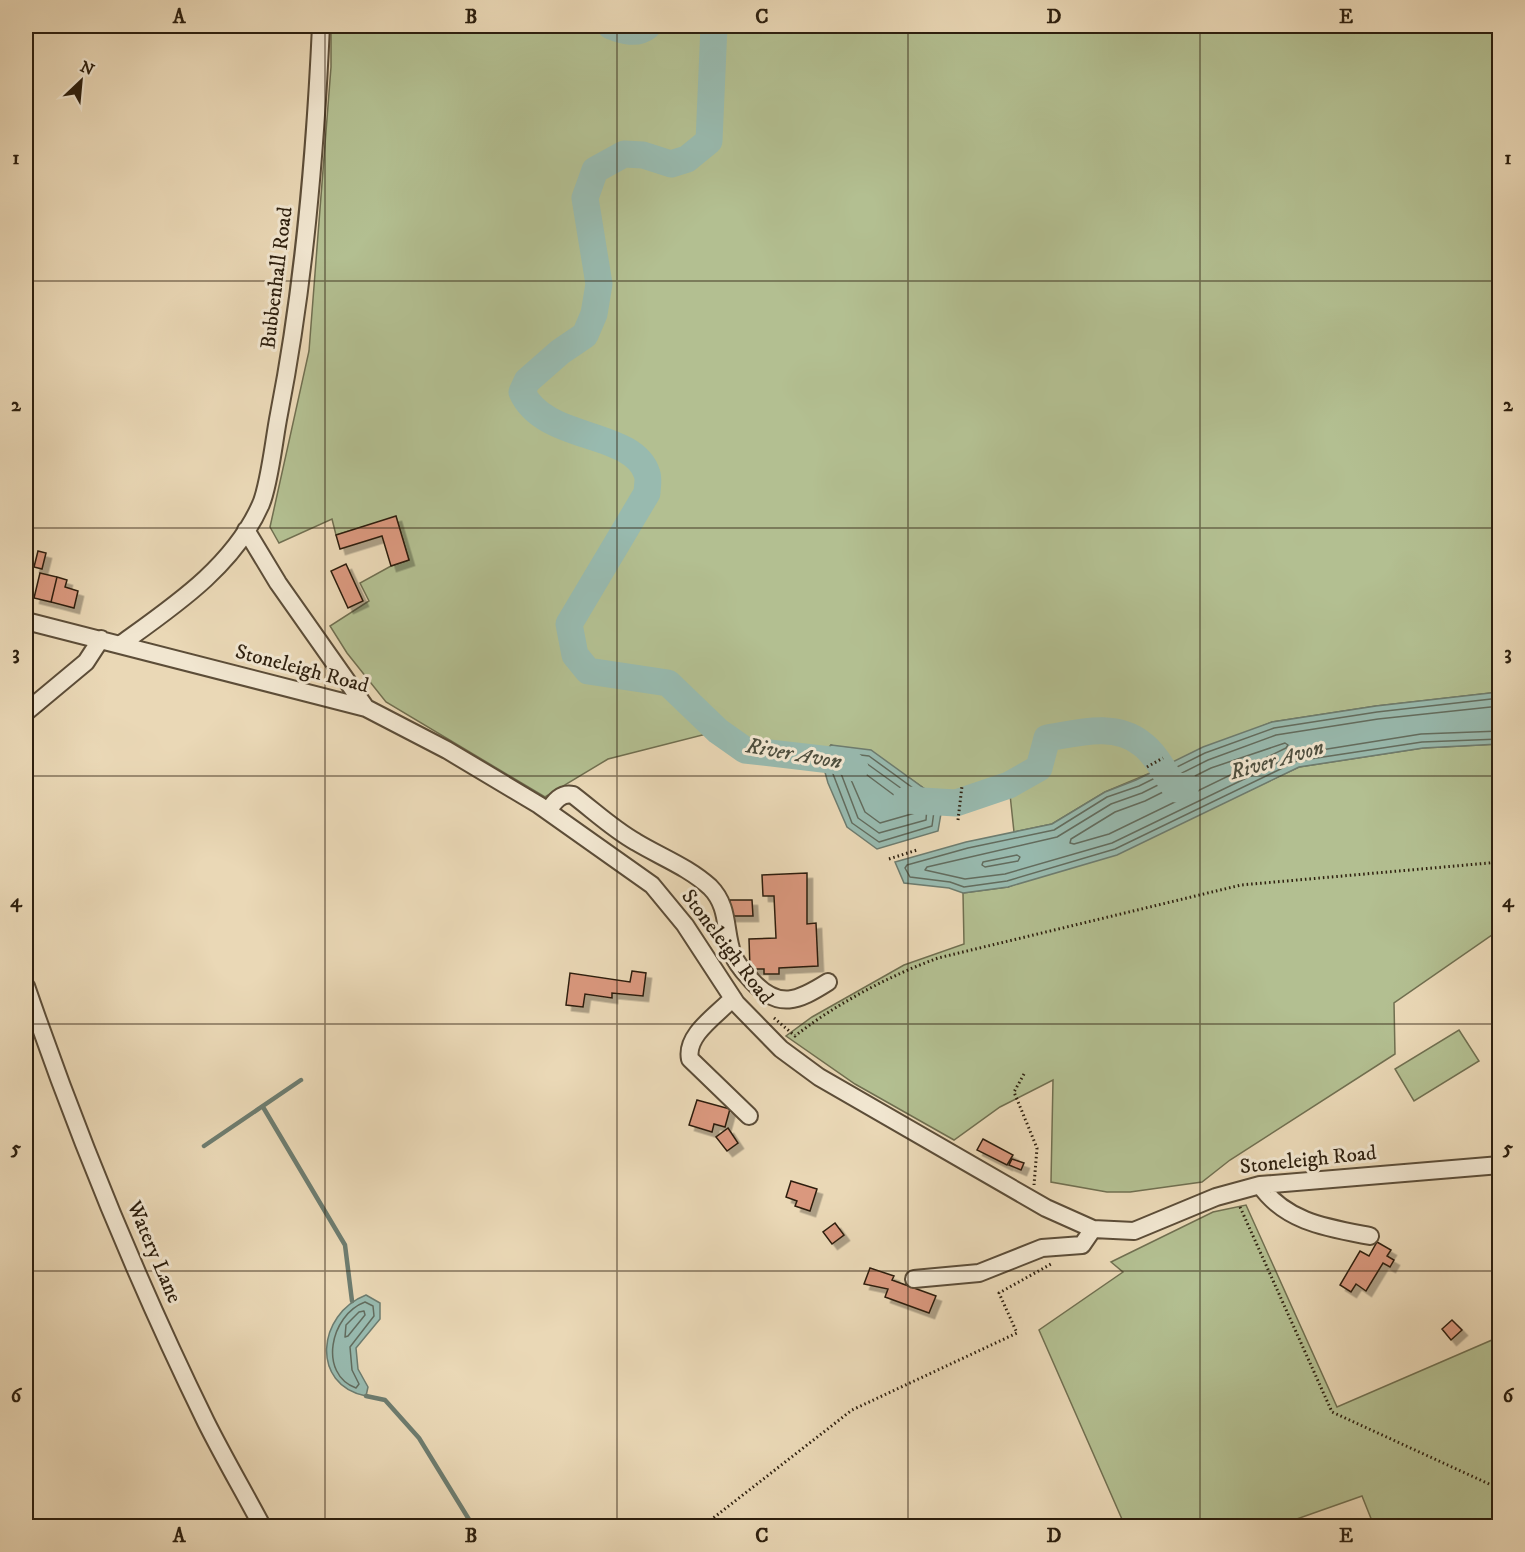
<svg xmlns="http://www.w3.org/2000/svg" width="1525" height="1552" viewBox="0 0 1525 1552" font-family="'IM FELL DW Pica',serif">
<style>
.green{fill:#b3bf91;stroke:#706f50;stroke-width:1.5}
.water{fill:#98baaf;stroke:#6d7c6f;stroke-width:1.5}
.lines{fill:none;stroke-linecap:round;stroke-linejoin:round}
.shore{stroke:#626c5e;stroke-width:1.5}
.stream{stroke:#6d7c6f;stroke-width:4.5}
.river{stroke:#98baaf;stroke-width:27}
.building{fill:#da987e;stroke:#2d1f0e;stroke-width:1.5;filter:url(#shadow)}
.minor-casing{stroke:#5c4d38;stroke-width:20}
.path{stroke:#2d1f0e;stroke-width:3;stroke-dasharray:1.5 3;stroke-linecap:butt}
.minor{stroke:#f1e6d0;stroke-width:16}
.grid{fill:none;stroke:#2d1f0e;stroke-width:1.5;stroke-opacity:0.55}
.labels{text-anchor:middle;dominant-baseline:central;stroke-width:6;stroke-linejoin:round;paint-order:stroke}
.street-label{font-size:21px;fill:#2d1f0e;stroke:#f1e6d0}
.water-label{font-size:22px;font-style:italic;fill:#4d4e3e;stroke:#f1e6d0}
.neatline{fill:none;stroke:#2d1f0e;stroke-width:2}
.grid-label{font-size:20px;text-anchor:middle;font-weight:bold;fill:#2d1f0e}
</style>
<defs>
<filter id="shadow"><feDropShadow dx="5.5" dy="5.5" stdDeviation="0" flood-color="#0004"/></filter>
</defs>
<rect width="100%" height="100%" fill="#ead8b6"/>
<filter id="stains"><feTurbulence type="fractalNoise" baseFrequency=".00333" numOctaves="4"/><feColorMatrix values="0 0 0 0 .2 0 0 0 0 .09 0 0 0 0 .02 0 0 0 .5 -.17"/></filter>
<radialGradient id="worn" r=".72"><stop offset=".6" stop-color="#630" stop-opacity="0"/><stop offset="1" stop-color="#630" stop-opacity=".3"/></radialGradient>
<!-- green -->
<path class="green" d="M331 26H1499V692L1376 706 1272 722 1105 792 1052 824 1014 832 1009 785 956 803 943 802 908 777 831 745 821 758 745 750 718 731 608 759 545 797 386 702 347 653 330 626 369 601 360 583 391 566 409 560 396 517 336 535 332 519 279 543 270 527 309 351 331 67Z
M1499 744V930L1394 1003 1395 1054 1230 1160 1202 1182 1130 1192H1107L1051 1182 1053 1080 1000 1107 954 1140 855 1084 786 1036 812 1017 904 965 964 944 963 893 1008 887 1218 805 1299 767 1423 748Z
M1459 1030 1479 1061 1414 1101 1395 1069Z
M1246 1205 1337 1407 1499 1337V1525L1374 1526 1362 1496 1277 1526H1125L1039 1330 1123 1272 1111 1262 1213 1212Z"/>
<!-- water -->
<path class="water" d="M1499 692V744L1423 748 1299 767 1117 855 1008 887 963 893 949 888 904 883 895 862 966 842 1052 824 1105 792 1136 780 1203 747 1272 722 1376 706Z
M831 745 871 750 943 802 938 831 877 849 847 827 828 783 821 758Z
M366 1295 380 1303V1319L356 1348 358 1369 368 1387 366 1396C310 1385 317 1314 366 1295Z"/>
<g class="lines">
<!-- shore -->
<path class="shore" d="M1500 698 1377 712 1274 728 1205 753 1139 786 1107 797 1054 830 968 848 907 865 905 868 910 877 950 882 964 887 1007 881 1115 849 1297 761 1422 742 1500 739
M1500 706 1378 719 1276 735 1208 760 1142 793 1111 804 1057 837 927 867 925 870 965 879 1005 874 1112 843 1296 754 1421 734 1500 731
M1285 743 1288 745 1286 748 1109 834 1074 844 1070 843 1071 839 1115 812 1145 801 1211 768Z
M835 752 869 756 935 804 932 826 879 842 852 823 828 761Z
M840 760 866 763 927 807 926 820 879 833 858 818 837 763Z
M852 770 863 772 914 810 915 813 880 823 865 812 849 775Z
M1017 855 1020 857 1018 861 985 867 982 865 983 862Z
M365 1302 373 1306 374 1316 350 1347 352 1370 359 1384 356 1388C318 1374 330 1315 365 1302Z
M359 1312 364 1311 365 1315 348 1336 345 1337 346 1325Z"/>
<!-- stream -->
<path class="stream" d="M263 1107 345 1245 352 1301
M204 1146 301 1080
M366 1396 385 1400 419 1438 473 1526"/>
<!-- river -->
<path class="river" d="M611 26C623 31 637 35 648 26
M714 26 709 141 687 159 671 164 643 155 624 154 595 170 585 198 599 284 594 314 585 335 560 352 527 381 522 392C544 442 634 430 647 474 649 479 647 488 647 493L569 624 575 655 588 671 668 683 718 731 745 750 848 762 855 768
M906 800 956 803 1009 785 1039 768 1047 738C1078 733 1115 722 1142 744 1156 754 1166 775 1176 789L1186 786"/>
</g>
<!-- building -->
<path class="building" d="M396 516 409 560 391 566 382 536 340 549 336 535Z
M38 551 46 553 42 569 34 567Z
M346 564 363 601 348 608 331 571Z
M40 573 57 577 51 602 34 598Z
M57 577 67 580 65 587 78 591 74 608 51 602Z
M807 873V924L816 923 818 966 779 968V974H764V969H750L749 939 776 938 774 896H763L762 875Z
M730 900H752L753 916H730Z
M632 971 646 973 643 996 612 993V998L585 994 583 1007 566 1005 570 973 630 982Z
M697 1100 730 1109 725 1127 714 1124 712 1132 689 1125Z
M728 1128 738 1143 727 1151 716 1137Z
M983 1139 1013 1155 1007 1165 977 1150Z
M1012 1159 1024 1163 1021 1170 1009 1165Z
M791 1181 817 1189 810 1211 795 1206 797 1201 786 1197Z
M835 1223 844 1235 832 1244 823 1232Z
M1377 1242 1391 1250 1387 1256 1394 1260 1390 1267 1383 1263 1366 1291 1356 1284 1351 1292 1340 1285 1360 1251 1369 1256Z
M870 1268 894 1276 892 1280 936 1296 929 1313 885 1297 888 1289 864 1284Z
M1452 1320 1462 1330 1451 1340 1442 1329Z"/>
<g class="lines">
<!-- minor casing -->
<g class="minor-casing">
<path id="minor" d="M246 530 278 583 366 708
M26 621 366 708 447 750 539 805 652 885 685 925 736 1003 781 1049 819 1077 1046 1208 1093 1229 1134 1231 1216 1197 1260 1185 1500 1165
M121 644C174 606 234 566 261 504 270 482 274 439 279 414 304 286 315 157 321 26
M26 712 86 662 101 639
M548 811C554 802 561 792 573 795 594 811 613 829 636 842 661 857 688 867 710 887 730 907 724 932 733 955 737 965 745 973 752 981 779 1010 798 1001 828 982
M26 986C77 1134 137 1281 206 1422 224 1458 244 1492 262 1526
M733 998C717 1015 685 1035 690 1059L749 1116
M1260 1185C1285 1222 1328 1228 1370 1236
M914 1279 979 1273 1042 1248 1082 1245 1093 1229"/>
</g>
<!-- path -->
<path class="path" d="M1147 767 1163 758
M958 820 962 786
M889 859 917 850
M774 1018 795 1036C837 1003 889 976 938 958L1241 885 1500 862
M1024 1074 1014 1092 1037 1148 1034 1185
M1240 1207 1332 1412 1500 1489
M703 1526 852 1410 1017 1333 999 1293 1051 1264"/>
<!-- minor -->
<use href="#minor" class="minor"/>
</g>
<!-- grid -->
<path class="grid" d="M325 26V1526M617 26V1526M908 26V1526M1200 26V1526M26 281H1500M26 528H1500M26 776H1500M26 1024H1500M26 1271H1500"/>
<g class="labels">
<!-- street labels -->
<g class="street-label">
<text transform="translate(277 278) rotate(-83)">Bubbenhall Road</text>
<text transform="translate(302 669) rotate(15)">Stoneleigh Road</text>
<text transform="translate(727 947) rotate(53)">Stoneleigh Road</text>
<text transform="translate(1308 1160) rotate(-6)">Stoneleigh Road</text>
<text transform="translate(154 1252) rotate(67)">Watery Lane</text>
</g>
<!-- water labels -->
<g class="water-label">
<text transform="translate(794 754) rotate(10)">River Avon</text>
<text transform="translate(1277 760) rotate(-16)">River Avon</text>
</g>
</g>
<!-- margin -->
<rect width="1525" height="1552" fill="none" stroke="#ead8b6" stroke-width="66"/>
<!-- north arrow -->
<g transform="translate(81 81) rotate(26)" stroke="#f1e6d0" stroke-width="4.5" paint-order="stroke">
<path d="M0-4.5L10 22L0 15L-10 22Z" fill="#2d1f0e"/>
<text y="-9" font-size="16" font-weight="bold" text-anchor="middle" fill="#2d1f0e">N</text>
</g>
<rect x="33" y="33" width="1459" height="1486" class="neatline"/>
<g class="grid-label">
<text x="179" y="23">A</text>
<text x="471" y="23">B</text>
<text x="762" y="23">C</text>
<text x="1054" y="23">D</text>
<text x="1346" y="23">E</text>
<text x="16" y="164">1</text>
<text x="1508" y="164">1</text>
<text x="16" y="411">2</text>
<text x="1508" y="411">2</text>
<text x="16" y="659">3</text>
<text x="1508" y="659">3</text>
<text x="16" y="907">4</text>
<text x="1508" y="907">4</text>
<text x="16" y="1154">5</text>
<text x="1508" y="1154">5</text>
<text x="16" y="1402">6</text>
<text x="1508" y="1402">6</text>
<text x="179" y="1542">A</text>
<text x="471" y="1542">B</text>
<text x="762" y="1542">C</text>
<text x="1054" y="1542">D</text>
<text x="1346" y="1542">E</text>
</g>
<rect width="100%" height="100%" filter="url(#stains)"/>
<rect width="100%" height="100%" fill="url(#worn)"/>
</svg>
